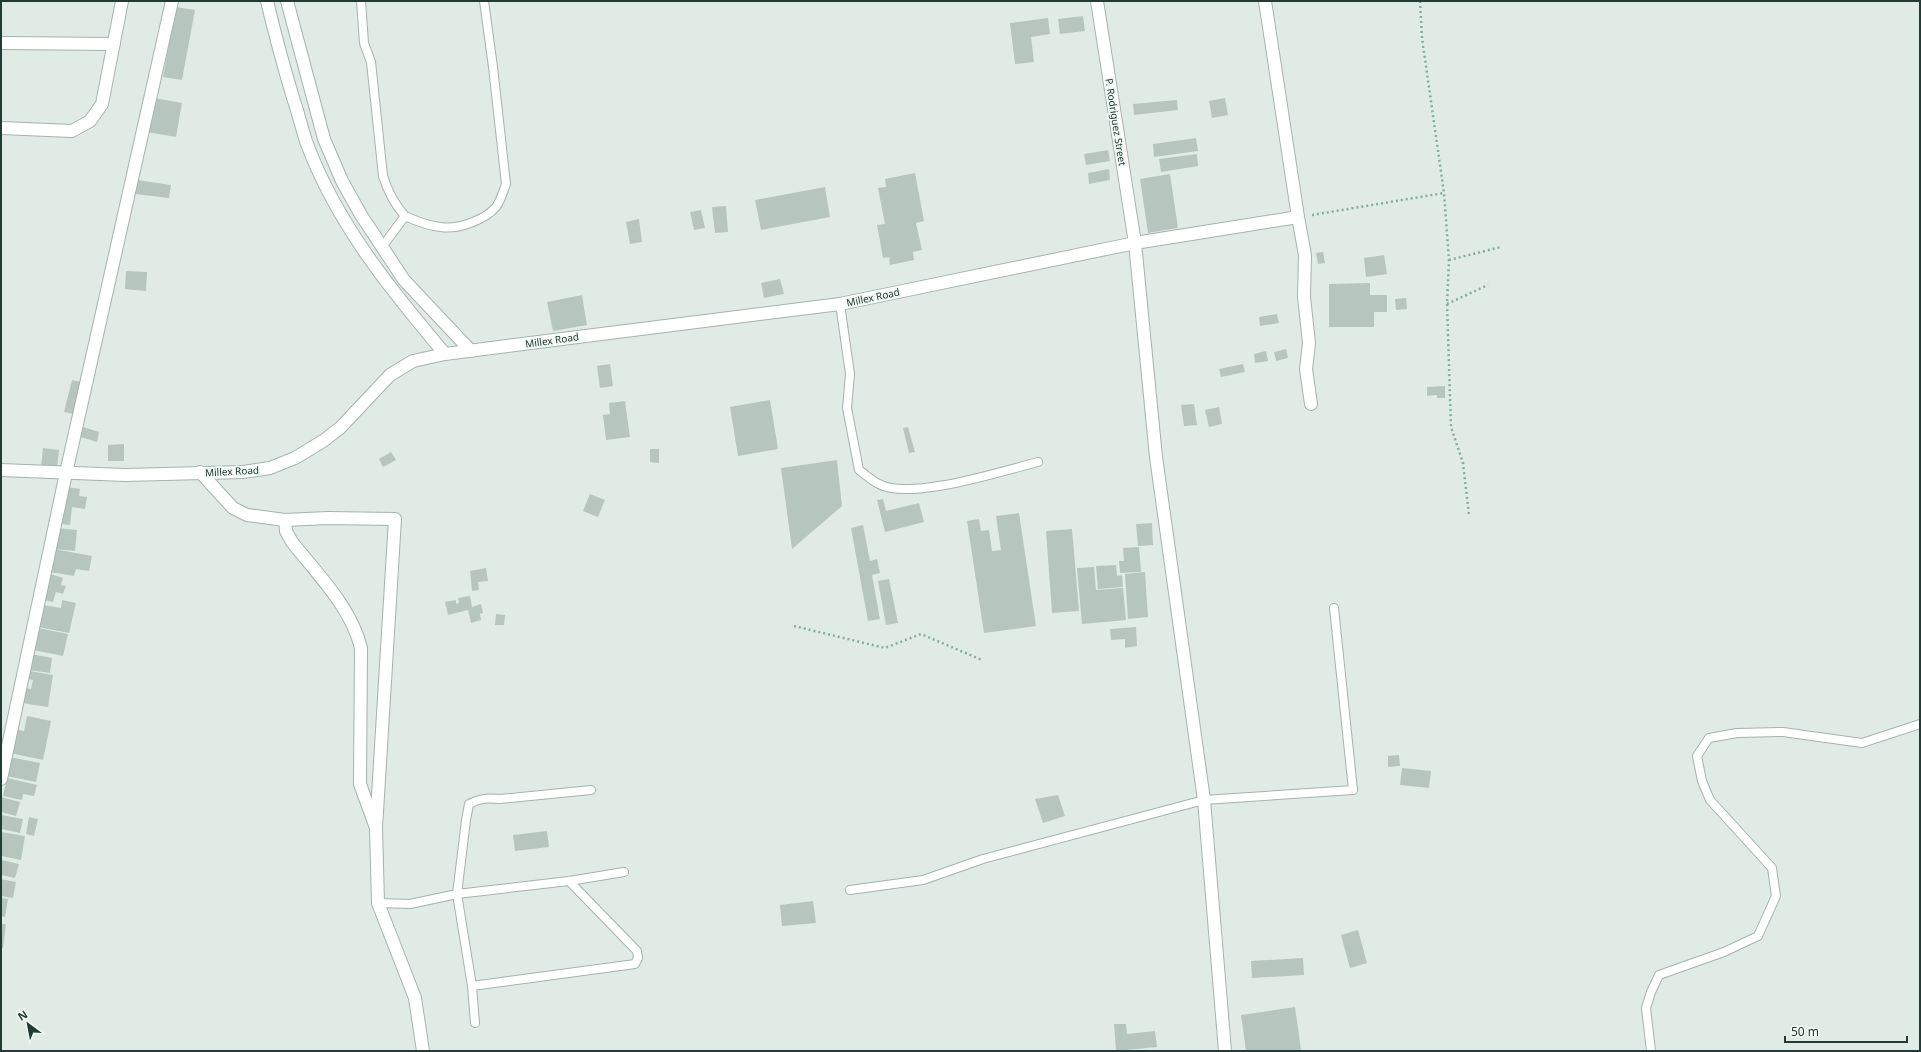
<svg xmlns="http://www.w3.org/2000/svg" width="1921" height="1052" viewBox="0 0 1921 1052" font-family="'Noto Sans',sans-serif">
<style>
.building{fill:#b6c6bf}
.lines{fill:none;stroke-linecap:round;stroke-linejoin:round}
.service-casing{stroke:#a4b3ad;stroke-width:10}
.minor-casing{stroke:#a4b3ad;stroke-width:14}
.tertiary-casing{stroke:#a4b3ad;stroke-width:14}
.path{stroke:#82aea0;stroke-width:2.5;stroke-dasharray:2 3;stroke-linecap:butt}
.service{stroke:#fff;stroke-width:8}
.minor{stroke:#fff;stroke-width:12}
.tertiary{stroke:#fff;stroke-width:12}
.labels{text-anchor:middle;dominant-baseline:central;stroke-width:3.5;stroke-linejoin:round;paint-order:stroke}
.street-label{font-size:10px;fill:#223b34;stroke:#f1f8f4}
</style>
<rect width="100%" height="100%" fill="#e1ebe6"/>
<!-- building -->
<path class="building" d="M176 7 195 10 182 80 163 77Z
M1083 16 1085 31 1060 34 1058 19Z
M1048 18 1050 34 1031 37 1034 62 1015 64 1010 23Z
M154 98 182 103 176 137 147 132Z
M1225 98 1228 115 1212 118 1209 101Z
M1177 100 1178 110 1134 115 1133 104Z
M1196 138 1198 151 1154 157 1153 144Z
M1108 150 1110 161 1086 165 1084 154Z
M1197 154 1198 166 1161 172 1159 159Z
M1109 169 1110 180 1089 184 1088 173Z
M915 173 924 221 916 223 922 250 913 252 914 260 890 265 889 257 883 258 877 225 885 224 878 188 886 187 885 179Z
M1170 174 1178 228 1148 233 1140 179Z
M137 180 171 185 169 198 135 194Z
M825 187 830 217 761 230 755 200Z
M726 206 728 232 715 233 712 207Z
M701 210 705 228 694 230 690 212Z
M639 219 642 242 630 244 626 222Z
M1323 252 1325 263 1318 264 1316 253Z
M1384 255 1387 274 1366 277 1364 258Z
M126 271 147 272 146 291 125 289Z
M780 279 784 294 764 298 761 283Z
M1370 283V295H1387V312H1374V327H1329V284Z
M582 295 587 325 553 331 547 302Z
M1406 298 1407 309 1396 310 1395 299Z
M1277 314 1279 323 1260 326 1259 317Z
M1286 349 1288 358 1276 361 1274 352Z
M1266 351 1268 361 1255 363 1254 354Z
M610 364 613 386 600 388 597 366Z
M1243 364 1245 372 1221 377 1219 369Z
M72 380 82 382 73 414 64 412Z
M1445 386V398H1437V395L1427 396V387Z
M770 400 778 449 738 456 730 407Z
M625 401 630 437 606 440 603 415 610 414 609 403Z
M1194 404 1197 425 1184 426 1181 405Z
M1219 407 1222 424 1209 427 1205 410Z
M83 427 99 432 97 442 80 437Z
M908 427 915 452 909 453 903 428Z
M124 444V461H108V445Z
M43 448 59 450 57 469 41 467Z
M650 449H659V463L650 462Z
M391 452 396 460 383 467 379 459Z
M837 460 842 506 792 549 781 468Z
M67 487 80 489 79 496 87 497 85 509 72 507 70 525 62 524Z
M590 494 605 500 598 517 583 511Z
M883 499 886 511 919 503 924 522 885 532 877 500Z
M1019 513 1036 626 984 633 967 521 979 519 981 531 989 530 992 551 1001 550 996 516Z
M1152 523 1153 545 1138 546 1136 524Z
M863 525 870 561 877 559 880 573 872 575 880 619 868 621 851 528Z
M57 528 77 530 75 551 54 549Z
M1072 529 1079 611 1052 613 1046 531Z
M1139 547 1141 572 1120 573 1119 561H1124L1123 548Z
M54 549 92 556 89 571 76 569 74 576 50 572Z
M1116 565 1117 576 1122 575 1123 587 1098 589 1096 566Z
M1094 567 1096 590 1123 588 1126 620 1082 624 1077 568Z
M486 568 488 581 478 582 479 590 472 591 470 571Z
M1145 572 1148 617 1128 619 1125 574Z
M47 573 63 578 61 585 66 586 63 594 56 592 53 602 44 600Z
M889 579 898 623 886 625 878 581Z
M470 596 472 607 481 604 483 613 480 614 481 620 471 623 468 610 448 615 445 602 456 600V604L459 603 458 598Z
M62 600 76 603 69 633 38 627 43 605 61 608Z
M496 614 505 615 504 625H495Z
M1136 627 1137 646 1125 648V639L1111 640 1110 629Z
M38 628 68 634 63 656 33 650Z
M31 654 52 658 50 673 28 670Z
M30 671 53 675 48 707 22 703 25 688 31 689 33 680 28 679Z
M27 716 51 721 43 760 10 753 15 729 24 731Z
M1399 755 1400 766 1388 767V756Z
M10 757 40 763 36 782 6 776Z
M1402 768 1431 771 1429 788 1400 785Z
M7 778 37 785 34 796 23 794 22 800 3 796Z
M1058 795 1065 816 1043 823 1035 799Z
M1 797 20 802 16 816 1 812Z
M1 815 23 819 20 833 1 829Z
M29 817 38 819 34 836 26 834Z
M547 831 549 847 515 851 513 835Z
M1 832 25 836 21 860 1 856Z
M2 860 19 864 15 878 1 875Z
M1 879 16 882 13 898 1 896Z
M1 898 8 899 5 917 1 916Z
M813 901 816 923 782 926 780 905Z
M1 924H6L3 948H1Z
M1358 930 1367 963 1350 968 1341 935Z
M1303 958 1304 975 1252 978 1251 961Z
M1295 1007 1301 1050 1246 1051 1241 1015Z
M1114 1024H1126L1127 1034 1155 1031 1157 1047 1116 1051Z"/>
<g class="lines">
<!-- service casing -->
<g class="service-casing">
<path id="service" d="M361 1 364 43 371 62 383 176C388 192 394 204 405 216L382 247
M405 216C416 221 428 226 441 227 457 230 485 220 496 207 501 200 503 192 506 184L493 67 484 1
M840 304 850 374 847 408 859 470C865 474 872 481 879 484 910 501 1002 471 1038 462
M850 890 923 880 983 859 1204 800 1353 790 1334 608
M378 903 410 904 457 894 569 881 624 872
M472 986 635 964 638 958 637 951 569 881
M475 1023 472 986 457 894 466 820 469 804C480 798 488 798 500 799L591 790
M1651 1051 1646 1008 1651 992 1659 975 1724 952 1758 936 1776 896 1772 868 1710 800 1702 781 1697 756 1709 738 1737 733 1783 732 1862 743 1920 724"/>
</g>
<!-- minor casing -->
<g class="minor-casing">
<path id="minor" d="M267 1C275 35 284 68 294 101 299 115 302 130 307 144 337 224 391 290 445 354
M287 1 324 139 342 181 361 215 404 280 471 351
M1265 1 1298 217 1305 255 1304 297 1309 343 1306 369 1311 404
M1 43 114 44
M1 128 72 131 90 121 102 104 122 1
M1135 243 1298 217
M200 472 233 508 247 515 285 520
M1 779 66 473 172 1
M376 828 395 519 328 518 285 520 286 531 292 542C318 575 351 607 361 648L360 784 376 828 378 903 415 998 423 1051"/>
</g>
<!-- tertiary casing -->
<g class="tertiary-casing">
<path id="tertiary" d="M1097 1 1135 243 1156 457 1204 800 1225 1051
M1 470 125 475 243 472 270 468 295 458 323 441 340 428 390 375 413 361 445 354 554 340 840 304 1135 243"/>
</g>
<!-- path -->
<path class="path" d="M1420 1 1422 38 1444 193 1449 260 1447 304 1451 427 1463 463 1469 515
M1312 215 1444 193
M1449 260 1501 247
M1447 304 1488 285
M794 626 885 648 921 634 982 660"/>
<!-- service -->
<use href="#service" class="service"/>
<!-- minor -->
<use href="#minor" class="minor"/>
<!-- tertiary -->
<use href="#tertiary" class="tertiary"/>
</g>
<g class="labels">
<!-- street labels -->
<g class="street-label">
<text transform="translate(1116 122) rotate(81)">P. Rodriguez Street</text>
<text transform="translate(873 297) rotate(-12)">Millex Road</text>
<text transform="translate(552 340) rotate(-8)">Millex Road</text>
<text transform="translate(232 471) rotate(-3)">Millex Road</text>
</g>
</g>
<!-- border -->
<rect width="1921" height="1052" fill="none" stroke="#223b34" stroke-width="4"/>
<!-- north arrow -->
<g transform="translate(28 1024) rotate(328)" stroke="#f1f8f4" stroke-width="3" paint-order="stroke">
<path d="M0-3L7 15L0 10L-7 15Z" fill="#223b34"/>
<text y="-6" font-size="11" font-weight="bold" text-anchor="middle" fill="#223b34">N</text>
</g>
<!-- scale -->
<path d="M1785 1036v6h122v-6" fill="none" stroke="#223b34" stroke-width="2"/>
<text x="1791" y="1036" font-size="12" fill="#223b34" stroke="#f1f8f4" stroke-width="3" paint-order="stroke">50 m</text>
</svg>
